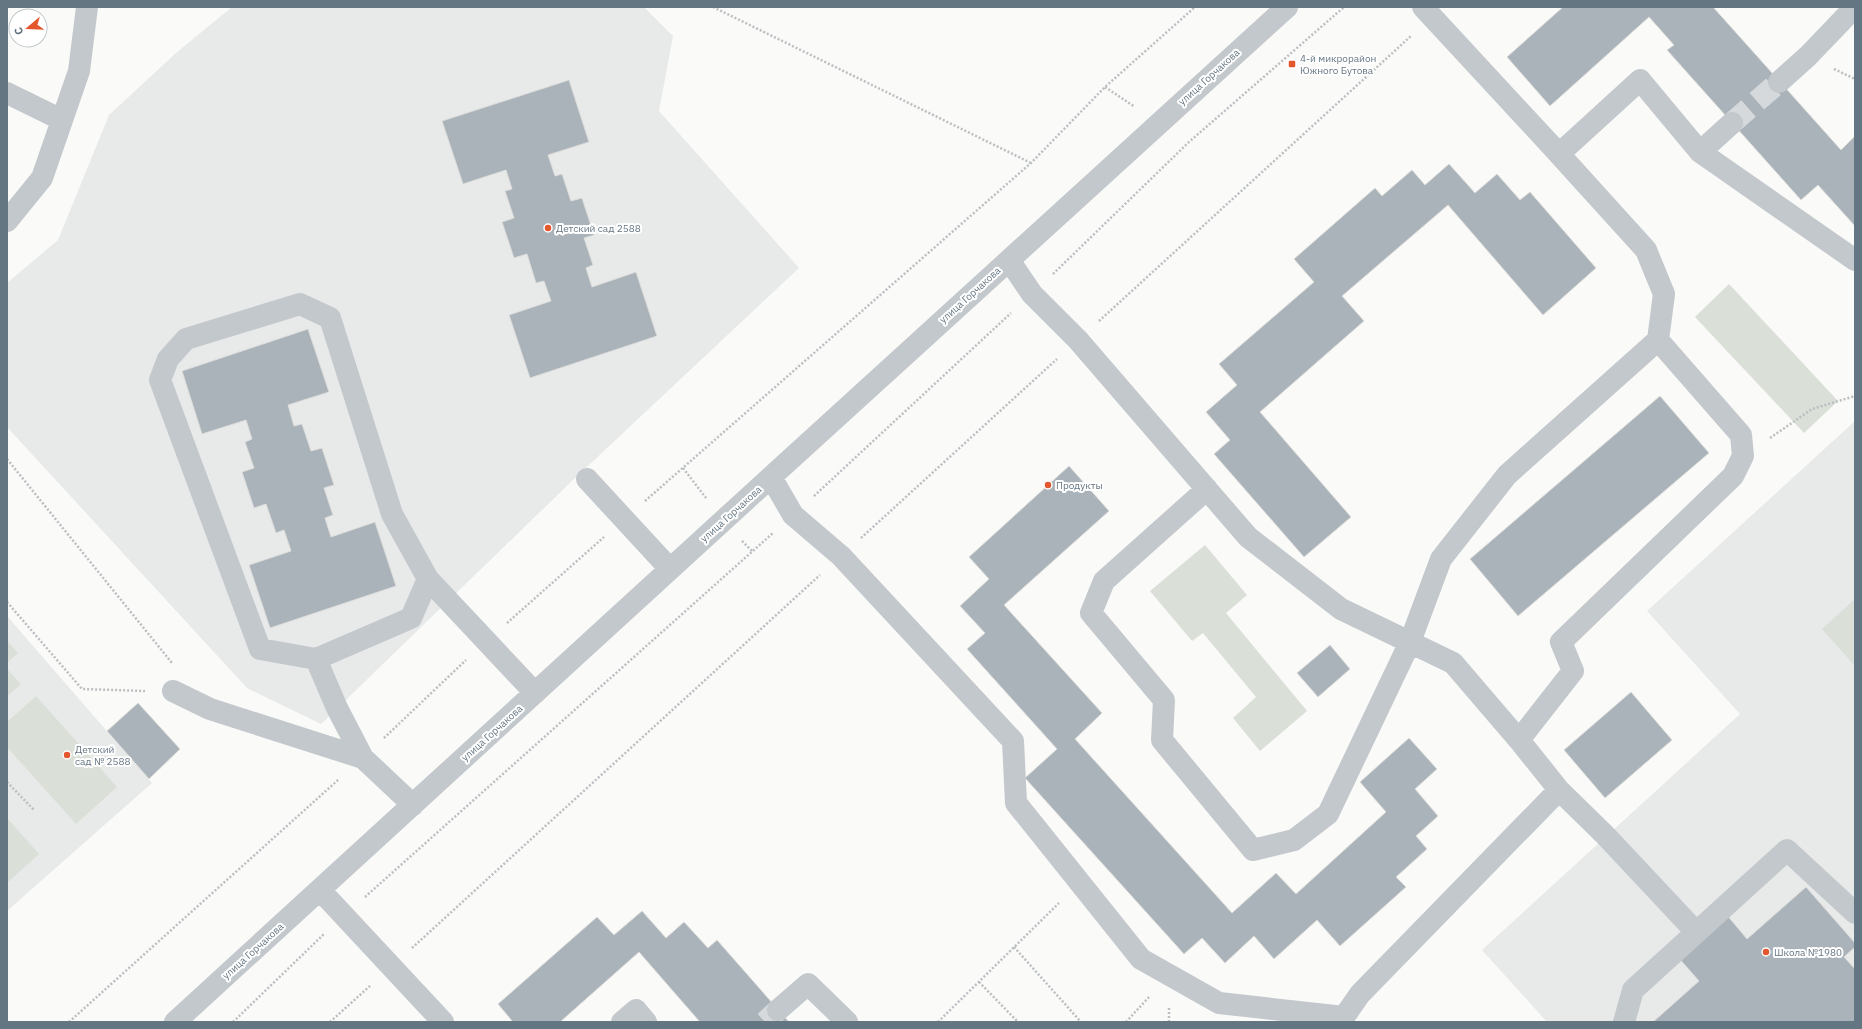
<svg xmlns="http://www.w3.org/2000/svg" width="1862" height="1029" viewBox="0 0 1862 1029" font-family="'IBM Plex Sans',sans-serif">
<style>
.built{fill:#e8e9e9}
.green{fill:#dadfd7}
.building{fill:#aab3b9;stroke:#dcdcda}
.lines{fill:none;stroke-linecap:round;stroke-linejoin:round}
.minor-tunnel{stroke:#d5d9db;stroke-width:22;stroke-dasharray:22 11;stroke-linecap:butt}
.path{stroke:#bbbfc2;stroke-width:2.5;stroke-dasharray:2 2;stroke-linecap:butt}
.minor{stroke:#c3c8cc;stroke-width:22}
.poi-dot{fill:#e4572e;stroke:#fff;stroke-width:1.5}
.labels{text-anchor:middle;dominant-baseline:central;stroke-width:4;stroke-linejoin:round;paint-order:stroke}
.poi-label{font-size:10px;fill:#657683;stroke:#fff;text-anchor:start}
.street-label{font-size:10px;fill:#657683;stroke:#fff}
</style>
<rect width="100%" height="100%" fill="#fafaf8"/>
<!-- built -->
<path class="built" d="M232 7H644L673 36 659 111 799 268 573 480 321 724 247 688 7 427V283L58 240 109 115 176 53Z
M1855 421V1022H1547L1482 950 1740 714 1647 611Z
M7 616 152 783 7 911Z"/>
<!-- green -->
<path class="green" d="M1729 284 1838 401 1804 433 1695 317Z
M1205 545 1247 595 1226 613 1307 711 1260 751 1233 718 1256 697 1203 633 1192 641 1150 591Z
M1855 599V666L1822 629Z
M7 641 18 653 7 663Z
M7 669 21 684 7 696Z
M36 696 117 787 76 824 7 747V722Z
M7 818 39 854 7 883Z"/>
<!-- building -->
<path class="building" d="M1563 7H1713L1841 150 1855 136V226L1818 185 1801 200 1667 50 1674 45 1649 17 1550 106 1507 57Z
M569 80 589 142 548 155 555 176 562 174 571 201 582 198 594 235 584 238 593 265 586 268 592 287 636 272 657 336 530 378 509 315 551 301 544 281 536 283 527 254 514 258 502 222 514 218 505 191 512 189 506 170 463 184 442 121Z
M1449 164 1475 193 1497 174 1520 200 1530 192 1596 268 1543 315 1448 205 1342 296 1364 321 1260 412 1351 517 1304 557 1214 454 1230 440 1206 412 1237 385 1219 364 1314 282 1294 259 1375 188 1382 196 1412 170 1425 185Z
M308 329 329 392 288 405 294 426 302 424 311 451 322 448 334 485 324 488 333 515 325 518 331 537 375 522 396 586 270 628 249 565 291 551 284 530 276 533 266 504 254 508 242 472 254 468 245 442 252 439 246 420 202 434 182 371Z
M1660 396 1709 453 1518 616 1470 559Z
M1069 466 1109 511 1004 605 1102 713 1075 739 1232 913 1276 873 1296 894 1386 812 1360 782 1409 738 1437 769 1415 789 1438 816 1416 836 1427 849 1396 877 1406 887 1340 946 1317 920 1274 959 1254 936 1225 963 1202 938 1184 954 1025 778 1057 749 967 649 985 633 960 606 989 579 969 557Z
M1330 645 1350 669 1318 697 1297 673Z
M1631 692 1672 740 1605 798 1564 750Z
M138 703 180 749 149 779 107 731Z
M1806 887 1855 943V947L1844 957 1855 969V1022H1653L1699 981 1677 956 1726 914 1747 939Z
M642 911 666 938 684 922 708 948 717 940 789 1022H700L639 952 560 1022H513L498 1004 597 917 614 935Z"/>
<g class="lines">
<!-- minor-tunnel -->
<path class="minor-tunnel" d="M1732 123 1779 82
M765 1022 778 1010"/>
<!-- path -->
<path class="path" d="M713 7 1031 163
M1834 69 1855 79
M1105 87 1135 107
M1053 274 1189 142 1344 7
M1099 321 1411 36
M1770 438 1812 409 1855 396
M7 459 172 663
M683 468 706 498
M814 496 1011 313
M645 501 1031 163 1105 87 1195 7
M861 538 1057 359
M742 541 752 551
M7 602 82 689 145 691
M507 623 604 537
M384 738 466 660
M7 782 34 810
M365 897 773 533
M1014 947 1081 1022
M412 948 820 575
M979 982 1018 1022
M69 1022 338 780
M233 1022 324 934
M330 1022 371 985
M938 1022 1059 903
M1126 1022 1150 996
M1169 1022V1007"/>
<!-- minor -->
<path class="minor" d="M1423 7 1559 154 1640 80 1700 152
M1779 82 1808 56 1855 7
M7 93 62 120
M1732 123 1700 152 1855 260
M7 221 42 178 79 71 87 7
M300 304 330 318 392 514 428 579 411 618 316 659 260 649 160 380 168 359 186 339Z
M771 477 793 515 841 556 1013 741 1016 803 1141 959 1219 1003 1344 1017 1360 994 1559 790 1519 740 1453 663 1341 609 1248 537 1078 340 1032 294 1009 260
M587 479 670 569
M1207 489 1104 581 1091 613 1164 700 1162 740 1253 850 1294 840 1328 814 1410 642 1441 559 1507 475 1658 340 1664 294 1646 250 1559 154
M428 579 535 693
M316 659 337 708 363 758 413 805
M173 691 210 709 363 758
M1519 740 1573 671 1561 642 1733 476 1743 456 1741 435 1658 340
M1559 790 1606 836 1696 932
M320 890 443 1022
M778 1010 808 984 847 1022
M175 1022 749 497 1287 7
M622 1022 636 1010 646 1022
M1624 1022 1633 990 1787 850 1855 913"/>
</g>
<!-- markers -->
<g class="poi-dot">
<rect x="1288" y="60" width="8" height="8" rx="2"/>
<circle cx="548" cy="228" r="4"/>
<circle cx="1048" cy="485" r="4"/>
<circle cx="67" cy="755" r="4"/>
<circle cx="1766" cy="952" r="4"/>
</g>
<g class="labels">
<!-- poi labels -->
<g class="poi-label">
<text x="1300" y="58">4-й микрорайон<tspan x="1300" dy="12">Южного Бутова</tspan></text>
<text x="556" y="228">Детский сад 2588</text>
<text x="1056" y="485">Продукты</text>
<text x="75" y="749">Детский<tspan x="75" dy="12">сад № 2588</tspan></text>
<text x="1774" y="952">Школа №1980</text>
</g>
<!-- street labels -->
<g class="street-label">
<text transform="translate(1209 77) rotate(-42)">улица Горчакова</text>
<text transform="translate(970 295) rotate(-42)">улица Горчакова</text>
<text transform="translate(731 514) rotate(-42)">улица Горчакова</text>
<text transform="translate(492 733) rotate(-42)">улица Горчакова</text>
<text transform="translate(253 951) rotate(-42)">улица Горчакова</text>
</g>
</g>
<!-- border -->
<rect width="1862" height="1029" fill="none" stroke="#657683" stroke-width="16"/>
<!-- north arrow -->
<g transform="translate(28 28) rotate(251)"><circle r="19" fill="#ffffff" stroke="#c1c8cd"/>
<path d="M0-3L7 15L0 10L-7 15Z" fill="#e4572e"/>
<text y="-6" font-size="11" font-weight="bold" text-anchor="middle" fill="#657683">С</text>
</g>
</svg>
